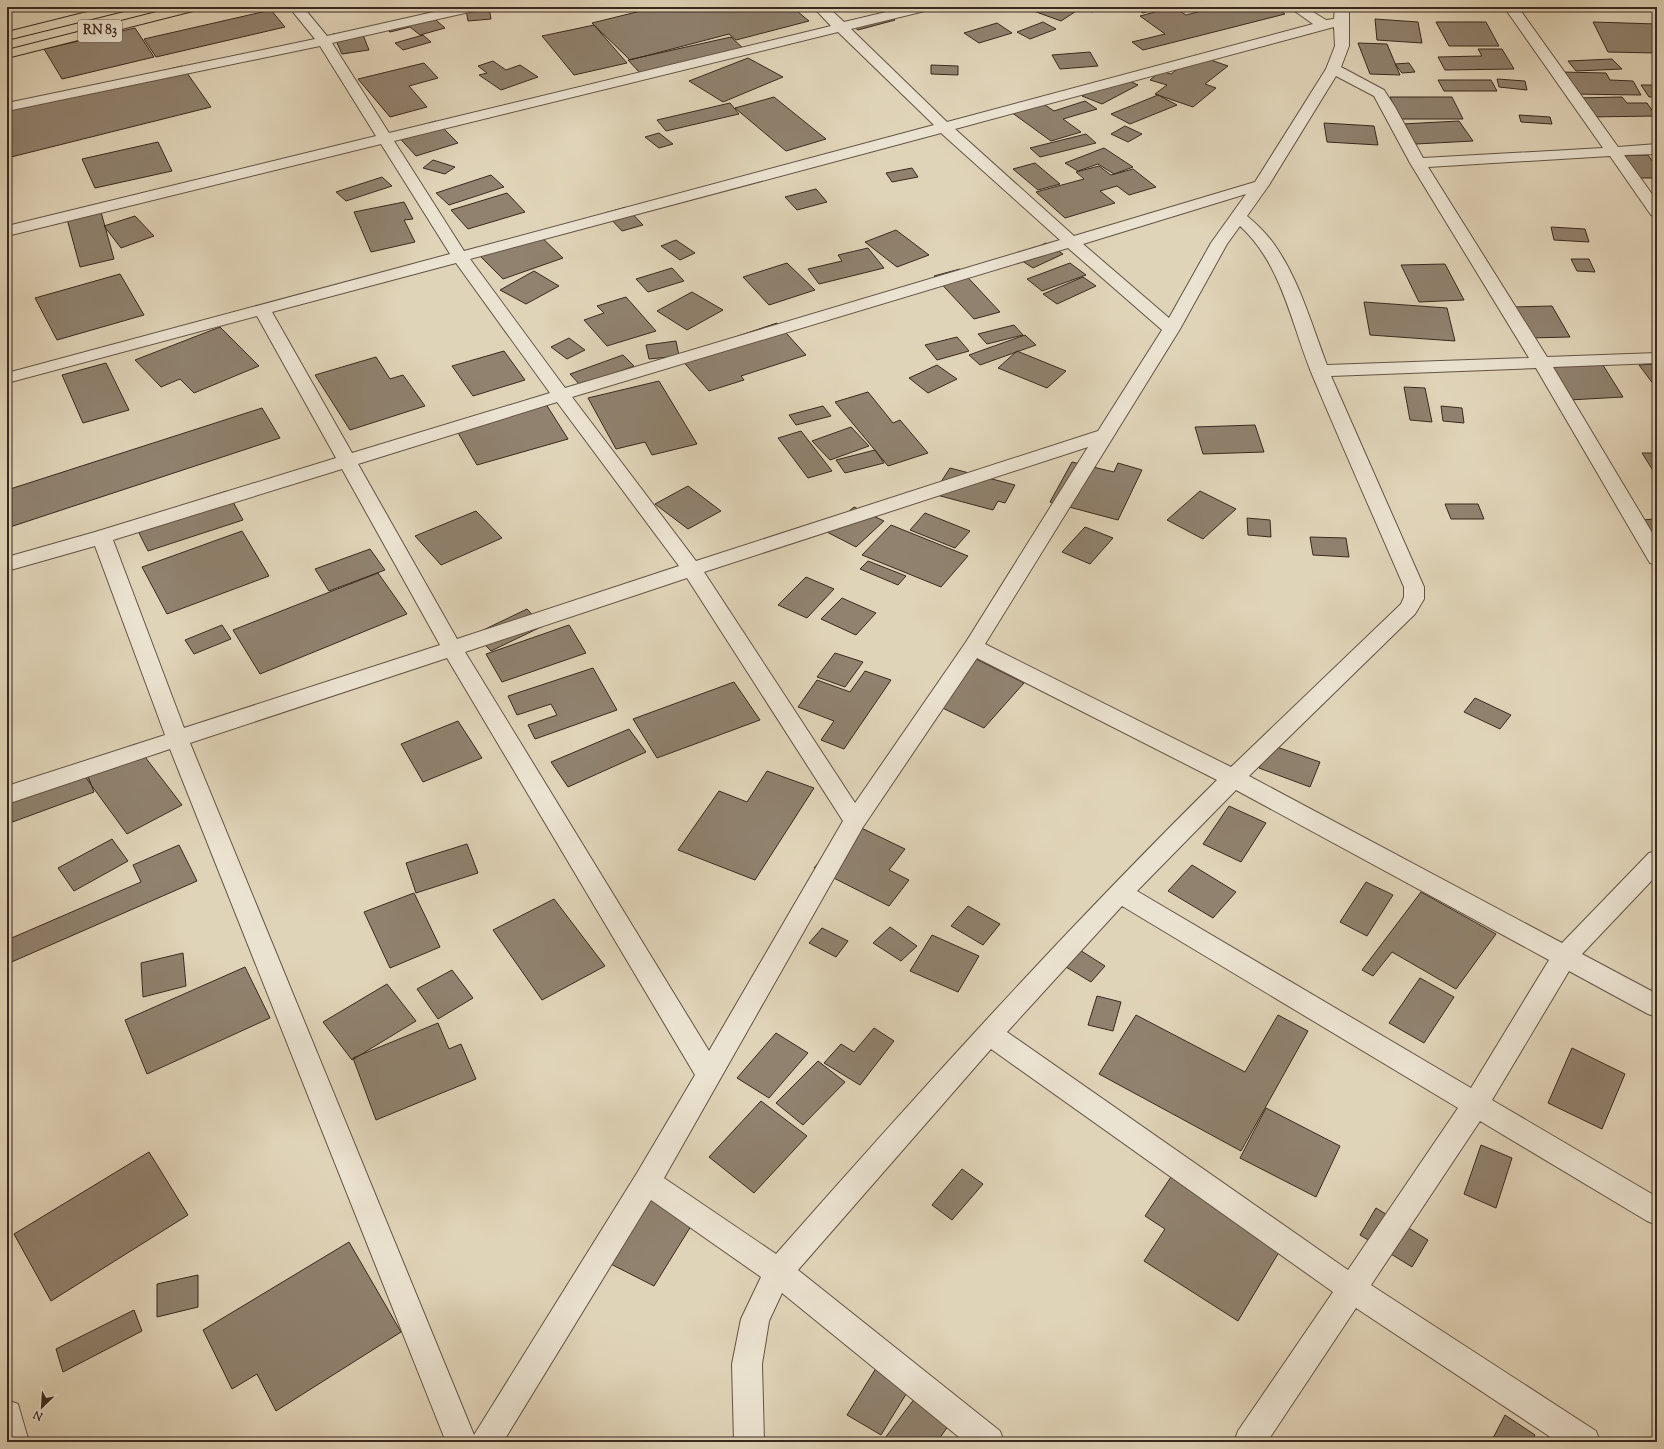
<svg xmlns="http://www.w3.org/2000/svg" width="1664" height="1449" viewBox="0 0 1664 1449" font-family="'Sorts Mill Goudy',serif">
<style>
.building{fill:#90826f;stroke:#39291f}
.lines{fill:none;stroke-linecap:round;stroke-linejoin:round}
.street-casing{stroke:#635445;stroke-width:2}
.primary-casing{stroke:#39291f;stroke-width:2}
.street{fill:#ebe3d1;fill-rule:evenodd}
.primary{fill:#e0d4b8;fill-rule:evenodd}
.labels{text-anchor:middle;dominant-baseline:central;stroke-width:3;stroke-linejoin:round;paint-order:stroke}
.shield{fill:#ebe3d1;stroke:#6e6154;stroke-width:1}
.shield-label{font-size:13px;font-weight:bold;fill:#39291f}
</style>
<rect width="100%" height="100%" fill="#e0d4b8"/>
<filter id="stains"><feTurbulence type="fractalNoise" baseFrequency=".005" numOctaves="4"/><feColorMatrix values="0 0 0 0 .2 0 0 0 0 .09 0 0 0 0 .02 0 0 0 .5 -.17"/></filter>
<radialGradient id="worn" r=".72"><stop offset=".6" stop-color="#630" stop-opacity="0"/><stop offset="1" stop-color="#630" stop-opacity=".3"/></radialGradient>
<!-- building -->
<path class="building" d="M657 7H792L809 21 736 40 729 34 630 60 592 23Z
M1032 7H1079L1081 8 1061 21 1028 9Z
M1083 7H1108L1092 12Z
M1133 7H1160L1143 13Z
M1174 7 1186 15 1217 7H1275L1285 14 1143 50 1132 42 1165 34 1140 16Z
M489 8 491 19 468 21 466 10Z
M271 10 285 27 156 57 144 39Z
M428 13 445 28 420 35 410 27 390 32 383 26Z
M886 13 895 20 858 30 849 23Z
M1375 19 1418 22 1422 43 1377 40Z
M1043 22 1056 29 1030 39 1017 32Z
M1436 22H1486L1499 46H1449Z
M1593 22 1657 24V53L1608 52Z
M997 23 1012 33 979 43 964 33Z
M594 25 627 63 574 75 542 36Z
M135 28 154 57 62 79 44 49Z
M361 30 369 50 342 54 333 34Z
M423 35 431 42 403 50 395 43Z
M731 37 744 49 640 73 628 60Z
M1358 43 1387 44 1400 75 1370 74Z
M1478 49H1502L1514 69 1445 70 1438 57 1482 56Z
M1090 52 1098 66 1060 69 1052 55Z
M1196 55 1228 66 1205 84 1216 88 1193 107 1155 94 1167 85 1150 80 1161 71 1171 74Z
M748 58 783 77 723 102 689 81Z
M1612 59 1622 69 1576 71 1568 61Z
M493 61 506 70 520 65 538 77 501 90 479 75 487 73 478 66Z
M424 63 438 78 409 86 427 107 390 117 358 79Z
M1409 63 1415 72 1402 73 1395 64Z
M931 65 958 66V75L931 74Z
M182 66 211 107 7 158V108Z
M1560 72 1606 73 1610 80 1633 81 1641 95 1571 94Z
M1119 76 1138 85 1102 104 1082 96Z
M1497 79 1525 81 1527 90 1499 87Z
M1438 80H1491L1497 91H1444Z
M1641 85H1657V97H1649Z
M1158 95 1177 105 1130 124 1111 114Z
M774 97 826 139 786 151 735 108Z
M1390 97H1452L1463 119H1400Z
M1622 97 1627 103H1647L1656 116 1589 117 1575 98Z
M1085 101 1097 109 1063 119 1081 132 1051 141 1011 112 1042 103 1054 111Z
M730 103 739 114 666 131 657 120Z
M1519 115 1550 117 1552 124 1521 122Z
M436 121 458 143 416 156 395 133Z
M1459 121 1473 141 1416 144 1402 124Z
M1324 123 1374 126 1378 145 1327 142Z
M1125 126 1142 134 1128 142 1111 134Z
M659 133 673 144 659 148 645 137Z
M1086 134 1096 143 1040 157 1030 148Z
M158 142 172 171 95 188 82 159Z
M1104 148 1133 167 1114 174 1098 164 1078 171 1065 163Z
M1648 155 1657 168V178H1631L1616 156Z
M433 160 455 167 445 174 423 168Z
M1035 163 1060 184 1038 190 1013 169Z
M1099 166 1111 175 1133 169 1156 187 1129 195 1117 186 1100 191 1115 203 1065 218 1036 192 1084 179 1076 172Z
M912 168 918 177 892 182 886 173Z
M491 175 504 187 449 205 436 193Z
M382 177 392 186 346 201 336 192Z
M816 189 827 202 797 210 785 197Z
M507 193 525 212 468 229 451 210Z
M404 202 413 219 404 220 415 242 371 252 354 212Z
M626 207 643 225 622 231 605 213Z
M101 212 114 259 80 267 67 219Z
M135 216 154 236 121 248 104 226Z
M1551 227 1585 229 1589 242 1554 240Z
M896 230 929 255 897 267 865 242Z
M537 233 563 258 503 279 477 253Z
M676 240 695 253 680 260 661 246Z
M1046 243 1063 254 1033 268 1016 257Z
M868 248 884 268 819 284 808 269 842 261 838 255Z
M1571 259H1589L1595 272 1577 271Z
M787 263 815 290 769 305 743 277Z
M1070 263 1086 275 1042 291 1027 279Z
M1445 264 1464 300 1419 302 1401 265Z
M672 268 684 281 648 292 636 279Z
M960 269 1000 312 974 319 934 276Z
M534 271 559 286 526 304 500 290Z
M120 274 144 315 57 340 35 298Z
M1083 277 1096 286 1057 304 1043 294Z
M692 292 723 310 687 330 657 311Z
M626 297 656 331 607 346 584 320 604 313 597 306Z
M1364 302 1447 308 1455 341 1370 335Z
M1552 306 1570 337 1528 338 1511 307Z
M777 323 806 355 741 376 744 380 709 391 681 359 727 344 723 341Z
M1014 325 1023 335 987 344 978 334Z
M220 327 259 366 194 393 180 379 161 387 135 360Z
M1025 335 1036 345 980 365 969 355Z
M957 337 969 351 937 360 925 345Z
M569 338 585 350 567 359 551 347Z
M676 341 679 356 649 359 646 345Z
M504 351 525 380 473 396 452 366Z
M1017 351 1066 371 1047 388 998 368Z
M623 355 634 366 581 386 570 374Z
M376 357 390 379 403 375 425 406 350 430 315 375Z
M1601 362 1623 397 1569 400 1547 365Z
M106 363 129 410 83 423 62 375Z
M1657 364V389L1639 365Z
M937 365 957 379 928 393 909 378Z
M659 381 697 444 652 455 645 442 616 449 588 398Z
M1404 387 1425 388 1432 422 1410 420Z
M868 392 893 423 900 420 928 453 888 466 835 402Z
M544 401 568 439 477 465 454 426Z
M823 406 831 416 796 425 789 415Z
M1441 406 1462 408 1464 423 1443 421Z
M262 408 280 438 7 528V490Z
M1255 425 1264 452 1203 454 1195 427Z
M851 427 869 446 830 460 812 441Z
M801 431 832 471 808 478 778 438Z
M875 450 884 463 845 473 836 460Z
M1642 453H1657V477Z
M1072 462 1114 472 1118 463 1142 470 1118 520 1050 502Z
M950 468 1015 485 1005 503 998 501 993 510 933 494Z
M688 486 721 511 688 529 655 504Z
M227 491 243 520 148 551 133 521Z
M1200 491 1236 509 1203 539 1167 520Z
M1445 504H1478L1484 519H1451Z
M854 507 884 521 856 547 825 531Z
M476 511 502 538 441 565 415 536Z
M925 513 970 531 955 548 910 530Z
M1247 518 1270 520 1271 537 1248 535Z
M1657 519V534H1648L1639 520Z
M891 525 968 556 941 587 862 555Z
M1085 527 1113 538 1090 564 1062 552Z
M242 531 269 576 167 614 142 567Z
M1310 537 1346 538 1349 557 1313 555Z
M370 549 385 570 329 591 315 569Z
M868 561 906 576 898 585 860 569Z
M378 573 407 614 260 674 233 630Z
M806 577 834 589 807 618 778 605Z
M842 598 876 613 856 635 821 619Z
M527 609 543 626 491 651 475 634Z
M222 625 231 639 194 654 185 640Z
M569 625 586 653 502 682 486 654Z
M835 653 863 662 845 687 817 677Z
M968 655 1024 683 984 728 926 700Z
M593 668 617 710 535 739 528 725 557 715 551 704 517 715 508 696Z
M865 671 891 680 844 749 821 740 834 721 798 707 817 680 850 692Z
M734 682 760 720 657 758 633 719Z
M1475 698 1511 715 1500 729 1464 712Z
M458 721 482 758 423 782 401 744Z
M629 729 646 752 568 787 551 762Z
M135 744 182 805 127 834 81 771Z
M1271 745 1320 762 1310 787 1259 768Z
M84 766 94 792 7 824V794Z
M767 771 814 788 755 880 678 850 719 791 747 802Z
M1229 806 1266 823 1241 862 1203 844Z
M851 823 905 849 889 870 909 880 889 906 814 868Z
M112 839 128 861 74 891 58 868Z
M467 844 478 873 416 893 406 863Z
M179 845 197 881 7 964V940L141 882 133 865Z
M1192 865 1236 892 1213 918 1168 891Z
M1366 882 1393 895 1367 936 1340 922Z
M1421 892 1496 934 1456 989 1392 952 1373 976 1362 970Z
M414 893 440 947 390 968 364 912Z
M554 899 605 966 542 1000 493 930Z
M968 906 1000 924 983 945 951 926Z
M890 927 917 946 901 961 873 943Z
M822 928 848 941 836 957 809 943Z
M932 935 979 956 958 992 910 971Z
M1075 947 1105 966 1091 982 1061 964Z
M183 953 186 986 143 997 141 963Z
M245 967 270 1018 147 1074 125 1020Z
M452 970 473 998 438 1019 417 989Z
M1420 978 1454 997 1424 1043 1389 1023Z
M387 984 416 1021 352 1060 323 1022Z
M1097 996 1121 1002 1113 1031 1088 1025Z
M1136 1015 1245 1072 1278 1015 1308 1031 1241 1151 1099 1074Z
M438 1023 449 1049 461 1044 476 1079 376 1120 353 1058Z
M874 1028 894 1041 860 1085 824 1063 841 1044 854 1052Z
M776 1033 808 1053 769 1098 737 1078Z
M1572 1048 1625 1074 1602 1129 1548 1103Z
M818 1061 845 1082 803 1125 776 1103Z
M761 1101 807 1136 754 1193 709 1157Z
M1266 1108 1340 1146 1316 1197 1240 1158Z
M1481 1145 1512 1158 1496 1208 1464 1194Z
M149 1152 188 1215 51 1301 14 1234Z
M962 1169 983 1184 952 1220 932 1205Z
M1173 1174 1285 1242 1238 1321 1144 1261 1165 1229 1145 1216Z
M635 1187 696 1218 654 1286 591 1254Z
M1376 1208 1428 1240 1412 1267 1360 1235Z
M349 1242 401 1332 276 1411 257 1374 232 1389 203 1330Z
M198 1275V1307L157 1317V1284Z
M134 1310 142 1331 63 1372 56 1349Z
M878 1365 911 1386 881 1435 847 1415Z
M918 1394 953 1419 937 1442H882Z
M1505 1415 1535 1435 1531 1442H1491Z"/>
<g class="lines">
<!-- street casing -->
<g class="street-casing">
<path id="street" d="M289 7H303L327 36 456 7H481L479 10 474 11 332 43 389 133 831 26 813 7H828L844 22 907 7H931L929 10 851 29 947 122 1313 24 1289 7H1305L1326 20 1334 19 1335 7H1349V46L1341 67 1384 90 1395 107 1423 158 1603 148 1504 7H1518L1618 147 1657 144V154L1624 155 1657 201V217L1651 215 1610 156 1428 167 1547 357 1657 353V363L1553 367 1657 541V565L1650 563 1647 558 1536 368 1331 376 1424 587V599L1415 614 1249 776 1562 943 1649 853 1657 851V875L1582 954 1657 994V1017L1648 1014 1569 971 1492 1100 1657 1197V1225L1647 1221 1480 1121 1371 1285 1596 1431 1600 1442H1558L1356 1308 1267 1442H1234L1238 1431 1333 1292 991 1049 798 1270 1000 1431 1004 1442H965L782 1293 769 1321 762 1364 764 1442H734L732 1364 741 1319 761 1277 651 1200 503 1442H446L170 749 7 804V786L165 735 95 546 7 571V557L95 532 336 458 257 316 7 383V373L450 254 381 144 7 236V226L376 136 320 46 7 111V103L315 39ZM1334 27 1335 46 1326 69 1255 182 1074 236 955 129ZM838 32 934 125 464 251 394 141ZM1336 76 1374 96 1410 163 1529 358 1327 365C1312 326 1300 282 1276 247 1268 235 1258 225 1247 216L1269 185ZM941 133 1060 240 565 388 470 259ZM1246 194 1211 243 1169 318 1083 244ZM1240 226C1281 263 1291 322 1311 372 1341 444 1373 515 1404 587V597L1401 604 1231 767 985 644 1180 329 1227 244ZM1068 248 1162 330 1098 431 696 561 572 397ZM456 263 550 393 352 453 272 312ZM557 402 679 566 457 639 358 464ZM1088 447 966 642 855 803 704 572ZM342 469 440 645 184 728 113 540ZM687 578 843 821 709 1051 465 652ZM447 658 695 1075 637 1173 474 1435 190 743ZM977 658 1217 780C1063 932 919 1092 776 1254L664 1178 863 827ZM1236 790 1549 960 1471 1088 1137 891ZM1122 906 1458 1108 1348 1270 1007 1032Z
M7 1400 18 1404 29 1442H7Z"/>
</g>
<!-- primary casing -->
<g class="primary-casing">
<path id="primary" d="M107 7H130L128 10 7 40V32Z
M176 7H199L197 10 7 58V50Z"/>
</g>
<!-- street -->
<use href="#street" class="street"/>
<!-- primary -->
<use href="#primary" class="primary"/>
</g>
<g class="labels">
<!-- shield labels -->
<rect class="shield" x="78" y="20" width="44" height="22" rx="3"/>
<g class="shield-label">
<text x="100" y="31">RN 83</text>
</g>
</g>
<!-- margin -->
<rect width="1664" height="1449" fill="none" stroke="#e0d4b8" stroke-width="24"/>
<rect x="8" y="8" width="1648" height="1433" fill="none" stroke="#39291f" stroke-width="2"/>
<rect x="12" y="12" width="1640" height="1425" fill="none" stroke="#39291f"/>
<!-- north arrow -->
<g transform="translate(42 1407) rotate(205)" stroke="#ebe3d1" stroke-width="3" paint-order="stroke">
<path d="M0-3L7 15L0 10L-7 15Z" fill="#39291f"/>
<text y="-6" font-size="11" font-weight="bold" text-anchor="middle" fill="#39291f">N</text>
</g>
<rect width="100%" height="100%" filter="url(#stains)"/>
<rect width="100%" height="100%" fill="url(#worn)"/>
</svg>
